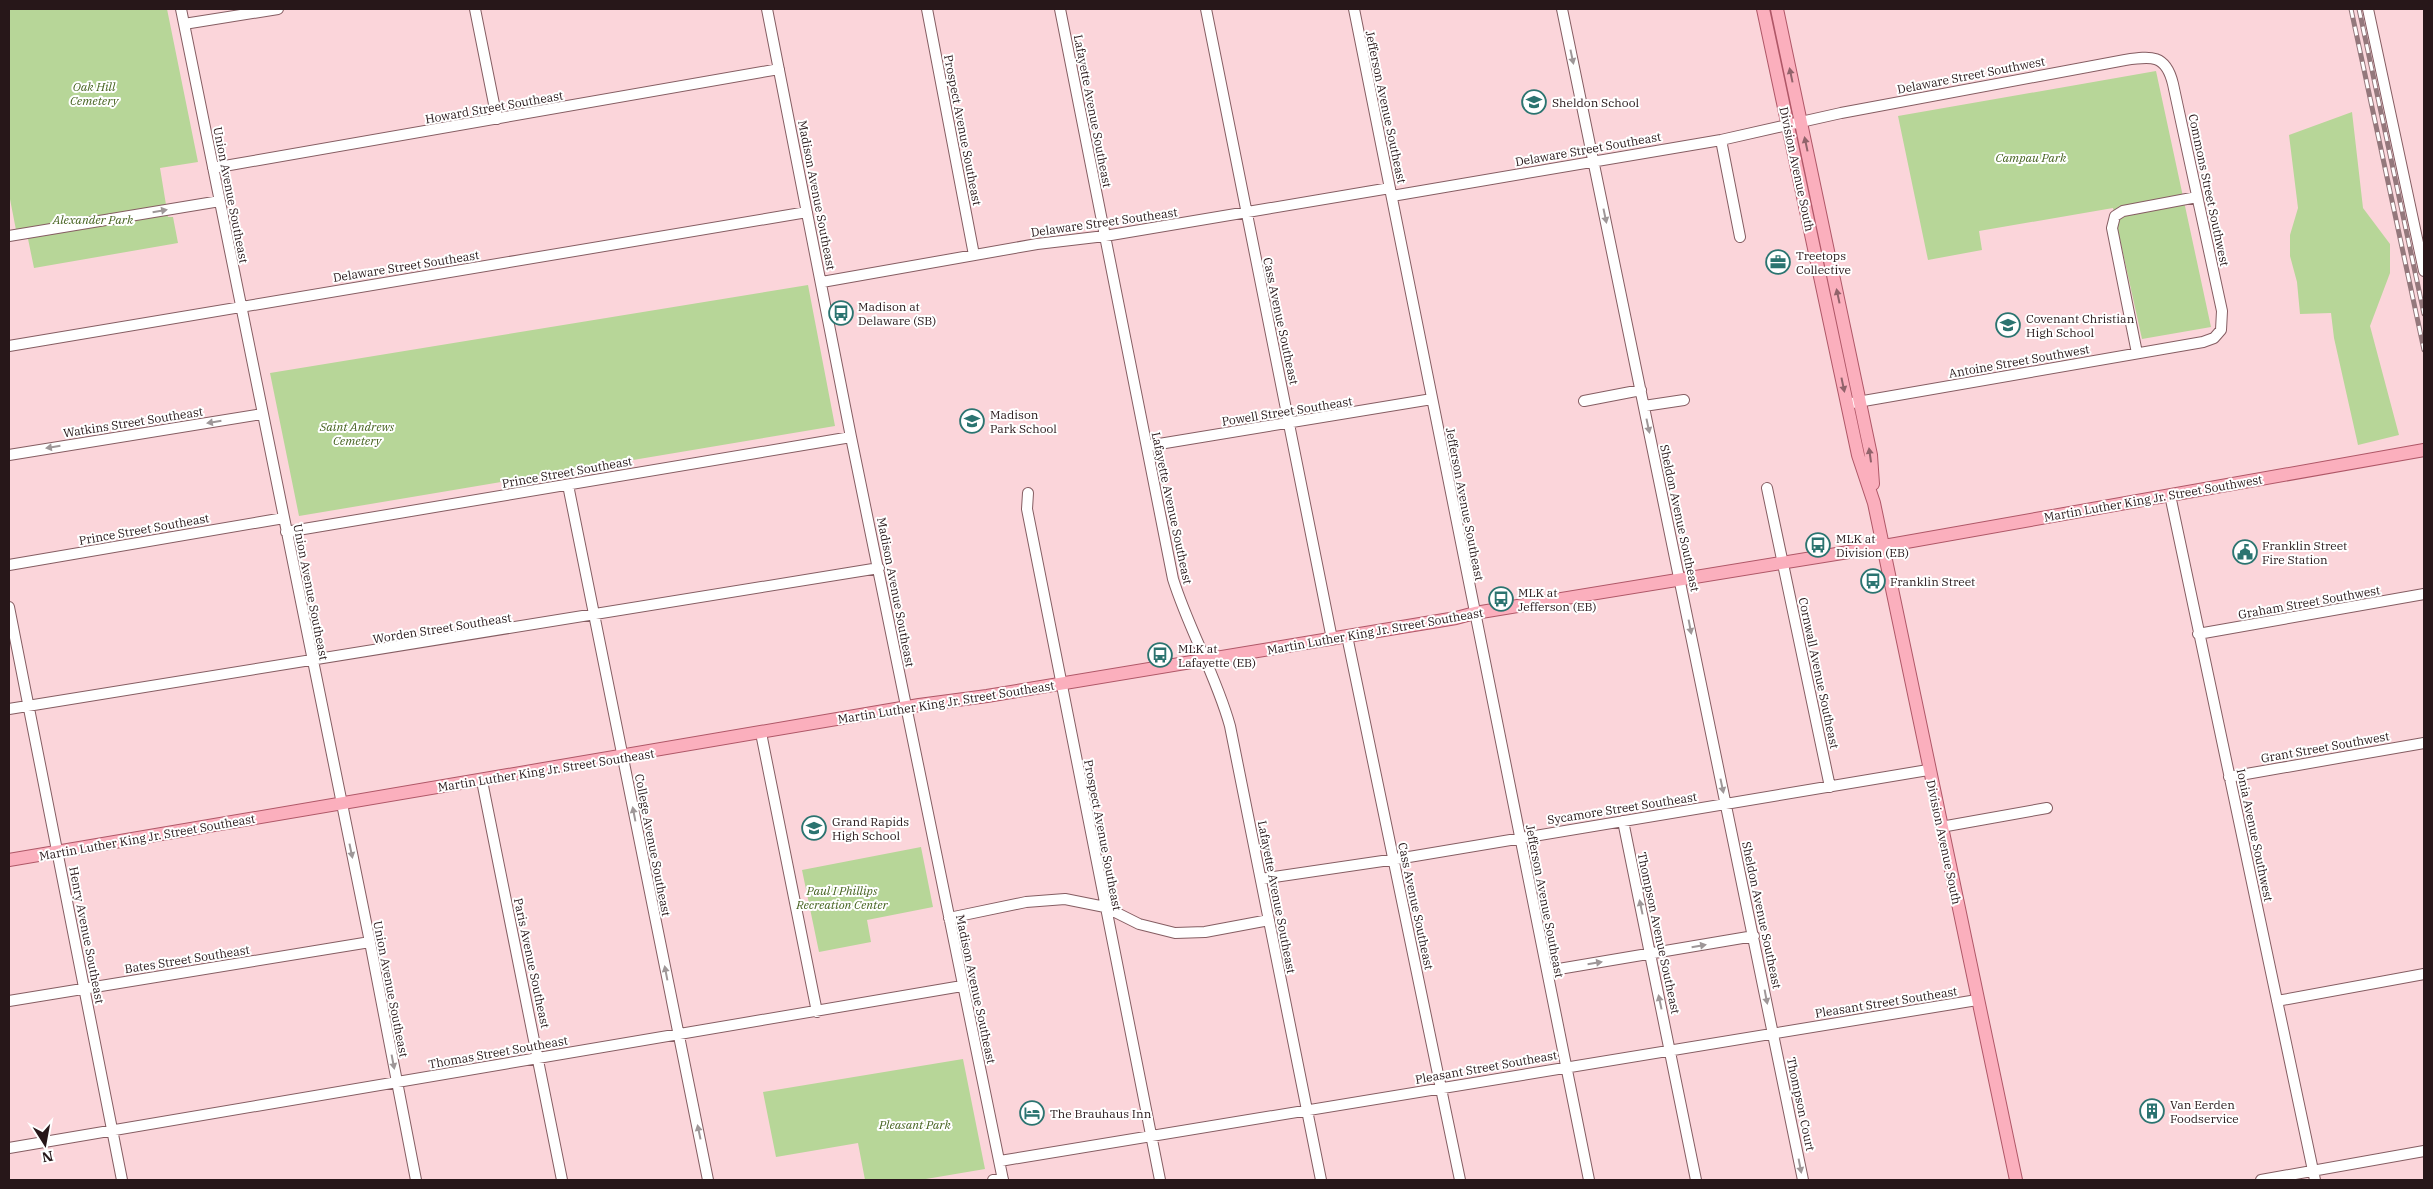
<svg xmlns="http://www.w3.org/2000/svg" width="2433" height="1189" viewBox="0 0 2433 1189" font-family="'IBM Plex Serif',serif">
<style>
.green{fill:#b7d698}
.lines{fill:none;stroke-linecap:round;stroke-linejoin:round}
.minor-casing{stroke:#855d62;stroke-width:12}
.major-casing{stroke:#af5767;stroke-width:14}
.minor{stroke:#fff;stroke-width:10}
.major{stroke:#fbafbd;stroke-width:12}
.rail-casing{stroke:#94787c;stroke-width:5}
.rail{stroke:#fff;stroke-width:3;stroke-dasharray:9;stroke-linecap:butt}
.oneway{fill:#9e9798}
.oneway2{fill:#91636b}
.labels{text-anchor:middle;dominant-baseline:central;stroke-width:4;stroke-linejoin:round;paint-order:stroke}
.street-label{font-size:12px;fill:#271719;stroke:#fff}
.park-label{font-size:12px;font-style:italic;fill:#45621f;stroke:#fff}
.poi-label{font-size:12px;fill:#271719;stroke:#fff;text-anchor:start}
</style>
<rect width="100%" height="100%" fill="#fbd5da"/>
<!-- green -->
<path class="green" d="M9 9H167L198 162 160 168 168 217H173L178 243 34 268 26 229 16 230 9 194Z
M2156 71 2211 327 2142 339 2113 208 1979 231 1982 250 1928 260 1898 116Z
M2352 112 2363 208 2390 244V273L2370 326 2399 435 2358 445 2334 338 2331 313 2300 314 2297 282 2290 256V235L2298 208 2289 135Z
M808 285 835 426 299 516 270 373Z
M921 847 933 907 867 920 871 942 819 952 802 870Z
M963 1059 985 1169 920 1180H865L858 1143 776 1157 763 1092Z"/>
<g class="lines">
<!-- minor casing -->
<g class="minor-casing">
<path id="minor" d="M181 9 370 942 416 1180
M475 9 497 119
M767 9 851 437 1003 1180
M927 9 974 255
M1060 9 1173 579C1189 630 1216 675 1230 726L1321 1180
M1206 9 1332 639
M1354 9 1589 1180
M1562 9 1803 1180
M2368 9 2424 271
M184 24 278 9
M1721 140 1740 237
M213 168 779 69
M1392 196 1721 140 1841 113 2125 60C2151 56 2166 54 2173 84L2222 311 2221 330 2214 338 2203 342 1852 403
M9 236 220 201
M822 282 1037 244 1105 236 1390 188
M9 346 807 212
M2137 353 2112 228 2115 216 2123 211 2197 197
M1584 401 1641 390
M1644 406 1684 400
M1147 446 1432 399
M9 455 262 414
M568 485 708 1180
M1767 488 1830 787
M1028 493 1027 509 1160 1180
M2170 495 2315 1180
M286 532 851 437
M9 565 284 518
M9 607 122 1180
M2198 634 2424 594
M1347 636 1460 1180
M9 709 879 568
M761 733 817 1012
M2229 777 2424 743
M482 781 562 1180
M1623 821 1696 1180
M1941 827 2047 808
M1261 879 1403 858 1928 770
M949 918 1026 902 1065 899 1105 907 1139 924 1175 933 1205 932 1269 920
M1547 971 1754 936
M9 1001 370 942
M2277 1001 2424 974
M9 1148 962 986
M1000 1161 1977 1000
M993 1180 1003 1179
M2261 1180 2424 1151"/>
</g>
<!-- major casing -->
<g class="major-casing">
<path id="major" d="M1763 9 1858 455 1874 503 2016 1180
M1777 9 1871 455 1873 484
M9 860 919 705 987 696 1456 618 1475 613 1867 549 2424 450"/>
</g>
<!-- minor -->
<use href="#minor" class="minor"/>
<!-- major -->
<use href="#major" class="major"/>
<!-- rail casing -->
<g class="rail-casing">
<path id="rail" d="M2351 9 2424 350
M2359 9 2424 314"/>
</g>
<!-- rail -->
<use href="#rail" class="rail"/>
</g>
<!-- one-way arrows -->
<defs><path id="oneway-solid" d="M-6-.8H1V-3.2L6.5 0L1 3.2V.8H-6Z" transform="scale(1.25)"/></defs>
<g class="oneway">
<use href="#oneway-solid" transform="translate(1572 57) rotate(78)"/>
<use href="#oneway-solid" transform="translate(160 211) rotate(-10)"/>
<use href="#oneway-solid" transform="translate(1605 216) rotate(78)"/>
<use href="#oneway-solid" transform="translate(214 422) rotate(171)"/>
<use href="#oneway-solid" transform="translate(1648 426) rotate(78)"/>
<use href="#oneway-solid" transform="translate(53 447) rotate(171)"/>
<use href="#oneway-solid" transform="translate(1690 627) rotate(79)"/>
<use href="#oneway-solid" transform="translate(1722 786) rotate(78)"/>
<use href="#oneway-solid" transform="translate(634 814) rotate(-101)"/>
<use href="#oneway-solid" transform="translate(351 851) rotate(78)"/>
<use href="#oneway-solid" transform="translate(1641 907) rotate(-102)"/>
<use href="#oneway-solid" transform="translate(1699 946) rotate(-10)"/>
<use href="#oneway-solid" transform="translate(1595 963) rotate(-9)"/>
<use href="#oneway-solid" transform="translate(666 973) rotate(-101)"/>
<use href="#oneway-solid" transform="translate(1766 997) rotate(79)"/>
<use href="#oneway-solid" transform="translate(1660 1002) rotate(-102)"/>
<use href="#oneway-solid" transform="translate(393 1062) rotate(79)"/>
<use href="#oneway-solid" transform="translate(699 1132) rotate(-102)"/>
<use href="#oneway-solid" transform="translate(1800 1166) rotate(79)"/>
</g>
<g class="oneway2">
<use href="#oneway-solid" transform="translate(1791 75) rotate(-102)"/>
<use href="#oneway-solid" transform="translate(1806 144) rotate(-102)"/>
<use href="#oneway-solid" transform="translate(1838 296) rotate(-102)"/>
<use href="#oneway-solid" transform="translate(1843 385) rotate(78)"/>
<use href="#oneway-solid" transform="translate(1870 455) rotate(-98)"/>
</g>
<!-- icons -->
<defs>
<g id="school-ring" transform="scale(1.25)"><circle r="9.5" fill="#fff" stroke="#2b7470" stroke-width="1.5"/><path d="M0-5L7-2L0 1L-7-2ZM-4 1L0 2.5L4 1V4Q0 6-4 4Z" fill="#2b7470"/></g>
<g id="office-ring" transform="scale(1.25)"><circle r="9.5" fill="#fff" stroke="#2b7470" stroke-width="1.5"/><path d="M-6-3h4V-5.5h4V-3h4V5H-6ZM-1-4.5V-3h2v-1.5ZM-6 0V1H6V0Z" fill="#2b7470"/></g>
<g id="bus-ring" transform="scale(1.25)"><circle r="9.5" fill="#fff" stroke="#2b7470" stroke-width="1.5"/><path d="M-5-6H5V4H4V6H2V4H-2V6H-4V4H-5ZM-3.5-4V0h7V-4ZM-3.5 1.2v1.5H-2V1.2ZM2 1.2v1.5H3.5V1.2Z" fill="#2b7470"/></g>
<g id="civic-ring" transform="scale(1.25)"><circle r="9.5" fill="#fff" stroke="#2b7470" stroke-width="1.5"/><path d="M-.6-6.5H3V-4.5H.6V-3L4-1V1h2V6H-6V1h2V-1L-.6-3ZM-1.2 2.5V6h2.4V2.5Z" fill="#2b7470"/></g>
<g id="building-ring" transform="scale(1.25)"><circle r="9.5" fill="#fff" stroke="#2b7470" stroke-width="1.5"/><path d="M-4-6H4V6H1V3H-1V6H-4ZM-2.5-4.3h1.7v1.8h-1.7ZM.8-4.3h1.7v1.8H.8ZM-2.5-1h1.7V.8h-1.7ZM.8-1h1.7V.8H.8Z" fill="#2b7470"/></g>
<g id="hotel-ring" transform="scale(1.25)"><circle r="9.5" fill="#fff" stroke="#2b7470" stroke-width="1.5"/><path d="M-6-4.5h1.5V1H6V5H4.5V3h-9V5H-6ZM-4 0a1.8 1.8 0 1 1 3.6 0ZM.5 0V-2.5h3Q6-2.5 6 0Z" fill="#2b7470"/></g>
</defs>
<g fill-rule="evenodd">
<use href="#school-ring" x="1534" y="102"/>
<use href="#office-ring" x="1778" y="262"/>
<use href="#bus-ring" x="841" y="313"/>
<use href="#school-ring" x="2008" y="325"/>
<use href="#school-ring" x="972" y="421"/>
<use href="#bus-ring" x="1818" y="545"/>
<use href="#civic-ring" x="2245" y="552"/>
<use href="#bus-ring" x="1873" y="581"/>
<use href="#bus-ring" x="1501" y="599"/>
<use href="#bus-ring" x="1160" y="655"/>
<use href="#school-ring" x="814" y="828"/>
<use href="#building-ring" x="2152" y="1111"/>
<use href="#hotel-ring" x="1032" y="1113"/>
</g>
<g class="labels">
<!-- street labels -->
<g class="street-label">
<text transform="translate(1971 75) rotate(-11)">Delaware Street Southwest</text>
<text transform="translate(494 107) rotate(-10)">Howard Street Southeast</text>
<text transform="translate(1386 107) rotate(78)">Jefferson Avenue Southeast</text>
<text transform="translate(1093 111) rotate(79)">Lafayette Avenue Southeast</text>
<text transform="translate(963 130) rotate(79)">Prospect Avenue Southeast</text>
<text transform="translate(1588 149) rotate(-10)">Delaware Street Southeast</text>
<text transform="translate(1797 169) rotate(78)">Division Avenue South</text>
<text transform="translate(2209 190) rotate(78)">Commons Street Southwest</text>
<text transform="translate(231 195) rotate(79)">Union Avenue Southeast</text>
<text transform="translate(817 195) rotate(79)">Madison Avenue Southeast</text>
<text transform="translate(1104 222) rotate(-8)">Delaware Street Southeast</text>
<text transform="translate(406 266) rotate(-9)">Delaware Street Southeast</text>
<text transform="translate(1281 321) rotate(78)">Cass Avenue Southeast</text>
<text transform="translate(2019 361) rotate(-10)">Antoine Street Southwest</text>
<text transform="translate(1287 411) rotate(-9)">Powell Street Southeast</text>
<text transform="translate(133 422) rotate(-9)">Watkins Street Southeast</text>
<text transform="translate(567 472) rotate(-10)">Prince Street Southeast</text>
<text transform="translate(2153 498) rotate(-10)">Martin Luther King Jr. Street Southwest</text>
<text transform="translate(1465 504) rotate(79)">Jefferson Avenue Southeast</text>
<text transform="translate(1172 508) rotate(78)">Lafayette Avenue Southeast</text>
<text transform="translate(1680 518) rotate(78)">Sheldon Avenue Southeast</text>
<text transform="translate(144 529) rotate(-10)">Prince Street Southeast</text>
<text transform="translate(311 592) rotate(79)">Union Avenue Southeast</text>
<text transform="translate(896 592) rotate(79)">Madison Avenue Southeast</text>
<text transform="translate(2309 602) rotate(-10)">Graham Street Southwest</text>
<text transform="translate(442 628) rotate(-9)">Worden Street Southeast</text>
<text transform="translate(1375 631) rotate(-10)">Martin Luther King Jr. Street Southeast</text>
<text transform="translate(1819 673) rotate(78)">Cornwall Avenue Southeast</text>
<text transform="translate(946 702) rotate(-9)">Martin Luther King Jr. Street Southeast</text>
<text transform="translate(2325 747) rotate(-10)">Grant Street Southwest</text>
<text transform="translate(546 770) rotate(-9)">Martin Luther King Jr. Street Southeast</text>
<text transform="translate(1622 808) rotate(-9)">Sycamore Street Southeast</text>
<text transform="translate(1103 835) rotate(79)">Prospect Avenue Southeast</text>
<text transform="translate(2255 835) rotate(78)">Ionia Avenue Southwest</text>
<text transform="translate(147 837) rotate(-10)">Martin Luther King Jr. Street Southeast</text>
<text transform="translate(1944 842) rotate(78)">Division Avenue South</text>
<text transform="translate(653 845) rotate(79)">College Avenue Southeast</text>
<text transform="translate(1277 897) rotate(79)">Lafayette Avenue Southeast</text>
<text transform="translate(1545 901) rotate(79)">Jefferson Avenue Southeast</text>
<text transform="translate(1416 906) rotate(78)">Cass Avenue Southeast</text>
<text transform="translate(1762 915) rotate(78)">Sheldon Avenue Southeast</text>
<text transform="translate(1659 933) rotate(78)">Thompson Avenue Southeast</text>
<text transform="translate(87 935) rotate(79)">Henry Avenue Southeast</text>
<text transform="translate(187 959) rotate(-9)">Bates Street Southeast</text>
<text transform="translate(532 963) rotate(78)">Paris Avenue Southeast</text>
<text transform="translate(391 989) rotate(79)">Union Avenue Southeast</text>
<text transform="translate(976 989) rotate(78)">Madison Avenue Southeast</text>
<text transform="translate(1886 1002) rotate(-9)">Pleasant Street Southeast</text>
<text transform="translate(498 1052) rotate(-10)">Thomas Street Southeast</text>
<text transform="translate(1486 1067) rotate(-10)">Pleasant Street Southeast</text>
<text transform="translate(1801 1104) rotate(78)">Thompson Court</text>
</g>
<!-- park labels -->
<g class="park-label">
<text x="94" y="86">Oak Hill<tspan x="94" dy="14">Cemetery</tspan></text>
<text x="2031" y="157">Campau Park</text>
<text x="93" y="219">Alexander Park</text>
<text x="357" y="426">Saint Andrews<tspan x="357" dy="14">Cemetery</tspan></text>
<text x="842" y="890">Paul I Phillips<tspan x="842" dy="14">Recreation Center</tspan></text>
<text x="915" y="1124">Pleasant Park</text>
</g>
<!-- poi labels -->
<g class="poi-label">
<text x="1552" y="102">Sheldon School</text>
<text x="1796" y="255">Treetops<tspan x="1796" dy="14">Collective</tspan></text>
<text x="858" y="306">Madison at<tspan x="858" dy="14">Delaware (SB)</tspan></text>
<text x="2026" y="318">Covenant Christian<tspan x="2026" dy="14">High School</tspan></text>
<text x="990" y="414">Madison<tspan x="990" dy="14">Park School</tspan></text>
<text x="1836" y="538">MLK at<tspan x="1836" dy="14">Division (EB)</tspan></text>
<text x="2262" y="545">Franklin Street<tspan x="2262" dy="14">Fire Station</tspan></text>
<text x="1890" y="581">Franklin Street</text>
<text x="1518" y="592">MLK at<tspan x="1518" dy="14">Jefferson (EB)</tspan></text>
<text x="1178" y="648">MLK at<tspan x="1178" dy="14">Lafayette (EB)</tspan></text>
<text x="832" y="821">Grand Rapids<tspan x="832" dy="14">High School</tspan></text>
<text x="2170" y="1104">Van Eerden<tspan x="2170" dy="14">Foodservice</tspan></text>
<text x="1050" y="1113">The Brauhaus Inn</text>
</g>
</g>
<!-- border -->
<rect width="2433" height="1189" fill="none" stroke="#271719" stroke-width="20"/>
<!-- north arrow -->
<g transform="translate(45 1144) rotate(169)" stroke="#ffffff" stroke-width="4" paint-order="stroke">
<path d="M0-4L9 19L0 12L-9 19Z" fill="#271719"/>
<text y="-8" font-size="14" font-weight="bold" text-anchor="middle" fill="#271719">N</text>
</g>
</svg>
